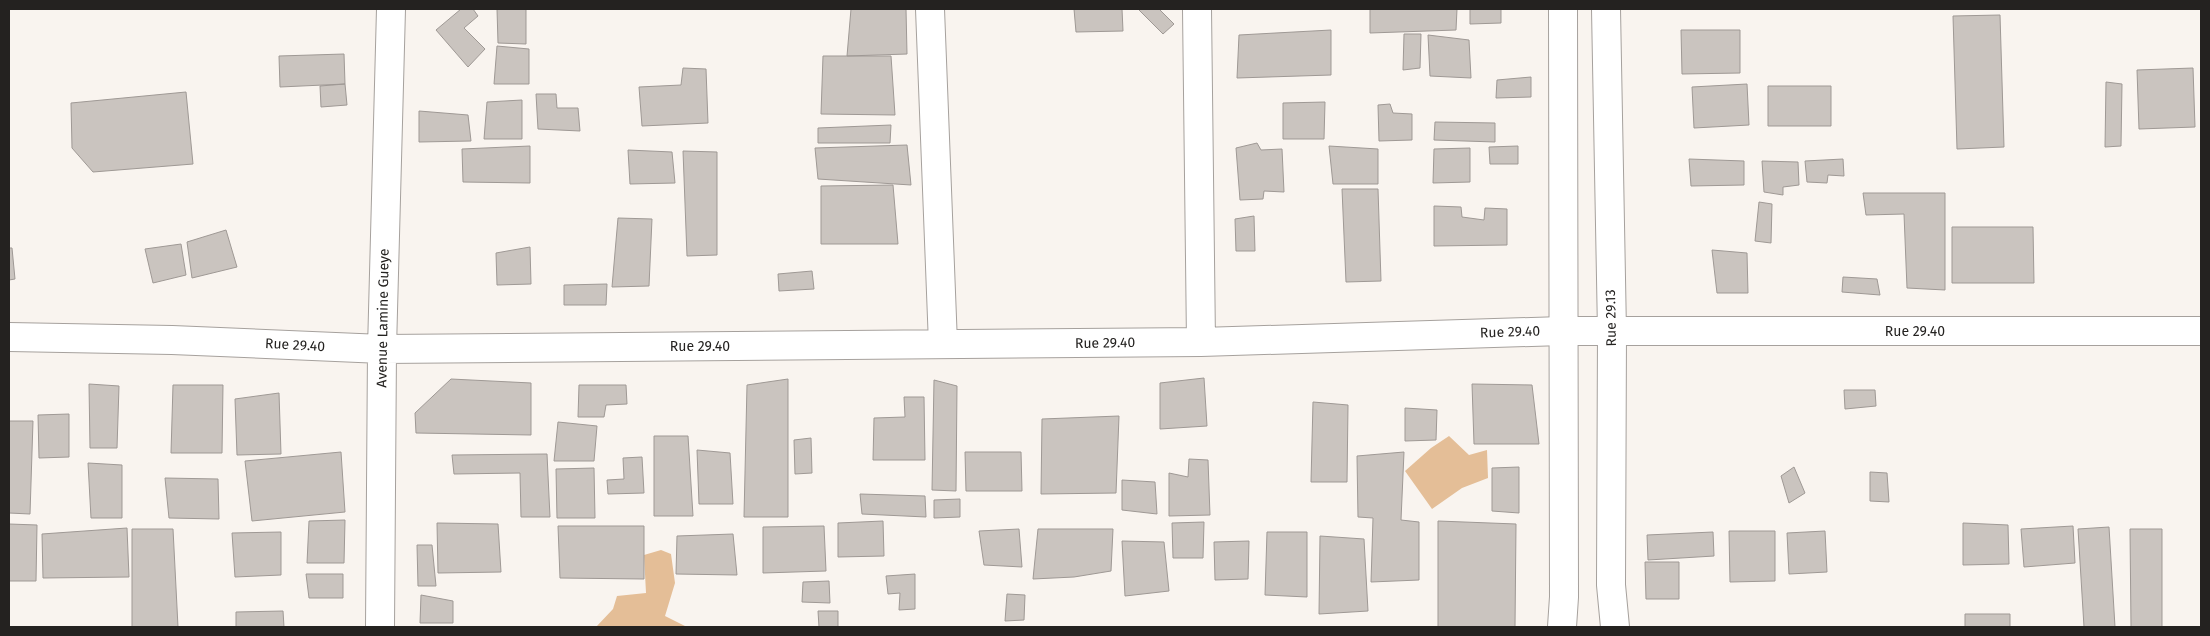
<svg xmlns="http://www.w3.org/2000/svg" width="2210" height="636" viewBox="0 0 2210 636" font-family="'Fira Sans',sans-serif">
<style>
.green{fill:#e4be97}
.building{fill:#cac4bf;stroke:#9f9995}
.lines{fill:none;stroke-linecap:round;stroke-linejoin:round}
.street-casing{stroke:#a6a19d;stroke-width:30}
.secondary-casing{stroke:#a6a19d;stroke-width:30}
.street{stroke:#fff;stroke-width:28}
.secondary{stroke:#fff;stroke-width:28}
.labels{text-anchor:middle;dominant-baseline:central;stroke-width:4;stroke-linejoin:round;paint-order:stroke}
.street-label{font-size:14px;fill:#242220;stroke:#fff}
</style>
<rect width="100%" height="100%" fill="#f9f4ef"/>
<!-- green -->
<path class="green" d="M1449 436 1469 455 1487 450 1488 478 1462 488 1432 509 1405 471 1431 448Z
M661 550 671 554 675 583 665 616 687 627H596L613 609 617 596 646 593 644 555Z"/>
<!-- building -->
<path class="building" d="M461 9H473L478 16 464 28 485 49 468 67 436 30Z
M497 9H526V44L498 43Z
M851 9H906L907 54 847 56Z
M1074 9H1122L1123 31 1076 32Z
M1138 9H1159L1174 24 1163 34Z
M1370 9H1457L1456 30 1370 33Z
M1470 9H1501V23L1470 24Z
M2000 15 2004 147 1957 149 1953 16Z
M1331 30V75L1237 78 1239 35Z
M1681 30H1740V73L1682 74Z
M1404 34H1421L1420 68 1403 70Z
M1428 35 1469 40 1471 78 1430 76Z
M497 46 529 49V84H494Z
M344 54 345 84 280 87 279 56Z
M823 56H891L895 115 821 114Z
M683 68 706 69 708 123 642 126 639 87 681 85Z
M2193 68 2195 127 2139 129 2137 70Z
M1531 77V97L1496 98 1497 80Z
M2106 82 2122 84 2121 146 2105 147Z
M345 84 347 105 321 107 320 86Z
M1747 84 1749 125 1694 128 1692 87Z
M1768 86H1831V126H1768Z
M186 92 193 164 93 172 72 148 71 103Z
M536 94H556L557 108H578L580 131 538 129Z
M522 100V139H484L487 102Z
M1325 102 1324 139H1283V103Z
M1390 104 1393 113 1412 114V140L1379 141 1378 105Z
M419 111 468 115 471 141 419 142Z
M1435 122 1495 123V142L1434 140Z
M891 125 890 143H818V128Z
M1257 143 1261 150 1282 149 1284 192 1264 191 1263 199 1240 200 1236 148Z
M907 145 911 185 818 179 815 148Z
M530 146V183L463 182 462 149Z
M1329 146 1378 149V184H1333Z
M1518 146V164H1490L1489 147Z
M1470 148V182L1433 183 1434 149Z
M628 150 672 152 675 183 630 184Z
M683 151 717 152V255L687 256Z
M1689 159 1744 161V185L1691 186Z
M1843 159 1844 176 1828 175 1827 183 1807 182 1805 161Z
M1762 161 1798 162 1799 185 1783 187V195L1764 192Z
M893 185 898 244H821V186Z
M1342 189H1378L1381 281 1346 282Z
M1863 193H1945V290L1907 288 1904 214 1866 215Z
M1759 202 1772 204 1771 243 1755 241Z
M1434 206 1461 207 1462 217 1484 220 1485 208 1507 209V245L1434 246Z
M1254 216 1255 251H1236L1235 219Z
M618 218 652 219 649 286 612 287Z
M1952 227H2033L2034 283H1952Z
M226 230 237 267 192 278 187 242Z
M181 244 186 275 153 283 145 249Z
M530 247 531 284 497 285 496 253Z
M9 248H12L15 279 9 280Z
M1712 250 1747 253 1748 293H1717Z
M812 271 814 289 779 291 778 274Z
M1843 277 1877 279 1880 295 1842 292Z
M607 284 606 305H564V285Z
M1204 378 1207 426 1160 429V383Z
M451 379 531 383V435L416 433 415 413Z
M788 379V517H744L747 385Z
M934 380 957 386 956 491 932 490Z
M89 384 119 386 117 448H90Z
M1472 384 1532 385 1539 444H1474Z
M173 385H223L222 453H171Z
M579 385H626L627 404 606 405 604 417H578Z
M1844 390H1875L1876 406 1845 409Z
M279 393 281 454 237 455 235 399Z
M904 397H924L925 460H873L874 418 905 417Z
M1313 402 1348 405 1347 482H1311Z
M1405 408 1437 410 1436 440 1405 441Z
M69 414V457L39 458 38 415Z
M1119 416 1116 493 1041 494 1042 419Z
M9 421H33L30 514 9 513Z
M558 422 597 426 594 461H554Z
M654 436H688L693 516H654Z
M811 438 812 473 795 474 794 440Z
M697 450 730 453 733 504H699Z
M341 452 345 512 252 521 245 461Z
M965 452H1021L1022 491H966Z
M1404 452 1401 520 1419 522V580L1371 582 1373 518 1358 517 1357 456Z
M547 454 550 517H521L520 473 454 474 452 455Z
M642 457 644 493 608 494 607 480 624 479 623 458Z
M1189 459 1208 460 1210 515 1169 516V473L1188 477Z
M88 463 122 465V518H91Z
M1519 467V513L1492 511V468Z
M1794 467 1805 493 1789 503 1781 476Z
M594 468 595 518H557L556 469Z
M1870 472 1887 473 1889 502 1870 501Z
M165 478 218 479 219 519 169 518Z
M1122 480 1155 482 1157 514 1122 510Z
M860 494 925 496 926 517 862 514Z
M960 499V517L934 518V500Z
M345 520 344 563H307L309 521Z
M883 521 884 556 838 557V523Z
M1438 521 1516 524 1515 627H1438Z
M1204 522 1203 558H1173L1172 523Z
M437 523 498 524 501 572 438 573Z
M1963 523 2008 525 2009 564 1963 565Z
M9 524 37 525 36 581H9Z
M558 526H644V579L560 578Z
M824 526 826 571 763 573V527Z
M2073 526 2075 563 2024 567 2021 529Z
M2109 527 2115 627H2084L2078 529Z
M127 528 129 577 43 578 42 534Z
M132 529H173L178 627H132Z
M1019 529 1022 567 984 565 979 531Z
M1038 529H1113L1111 571 1074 577 1033 579Z
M2130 529H2162V627H2131Z
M1729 531H1775V581L1730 582Z
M1825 531 1827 572 1789 574 1787 533Z
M281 532V575L235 577 232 533Z
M1267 532H1307V597L1265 595Z
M1713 532 1714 556 1648 560 1647 535Z
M733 534 737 575 676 574 677 536Z
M1320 536 1364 539 1368 611 1319 614Z
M1122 541 1164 542 1169 591 1125 596Z
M1249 541 1248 579 1215 580 1214 542Z
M417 545H432L436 586H418Z
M1645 562H1679V599H1646Z
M306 574H343V598H309Z
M915 574V609L899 610 900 593 888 594 886 576Z
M829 581 830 603 802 602 803 582Z
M1007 594 1025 595 1024 620 1005 621Z
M421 595 453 601V623H420Z
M283 611 284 627H236V612Z
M818 611H838V627H819Z
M1965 614H2010V627H1965Z"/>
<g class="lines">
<!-- street casing -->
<g class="street-casing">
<path id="street" d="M930 9 943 344
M1197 9 1201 342
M9 337 172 340 382 349 1201 342 1562 331H2201
M380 627 382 349 391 9"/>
</g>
<!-- secondary casing -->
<g class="secondary-casing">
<path id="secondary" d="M1606 9 1612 332 1611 585 1615 627
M1562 627 1564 597 1563 9"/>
</g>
<!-- street -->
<use href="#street" class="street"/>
<!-- secondary -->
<use href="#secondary" class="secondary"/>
</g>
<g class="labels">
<!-- street labels -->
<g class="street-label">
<text transform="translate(383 318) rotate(-89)">Avenue Lamine Gueye</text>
<text transform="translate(1611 318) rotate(-91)">Rue 29.13</text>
<text x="1915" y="331">Rue 29.40</text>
<text transform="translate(1510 332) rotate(-2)">Rue 29.40</text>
<text transform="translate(1105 343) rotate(-1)">Rue 29.40</text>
<text transform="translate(295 345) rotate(3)">Rue 29.40</text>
<text x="700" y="346">Rue 29.40</text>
</g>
</g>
<!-- border -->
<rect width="2210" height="636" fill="none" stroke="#242220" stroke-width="20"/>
</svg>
